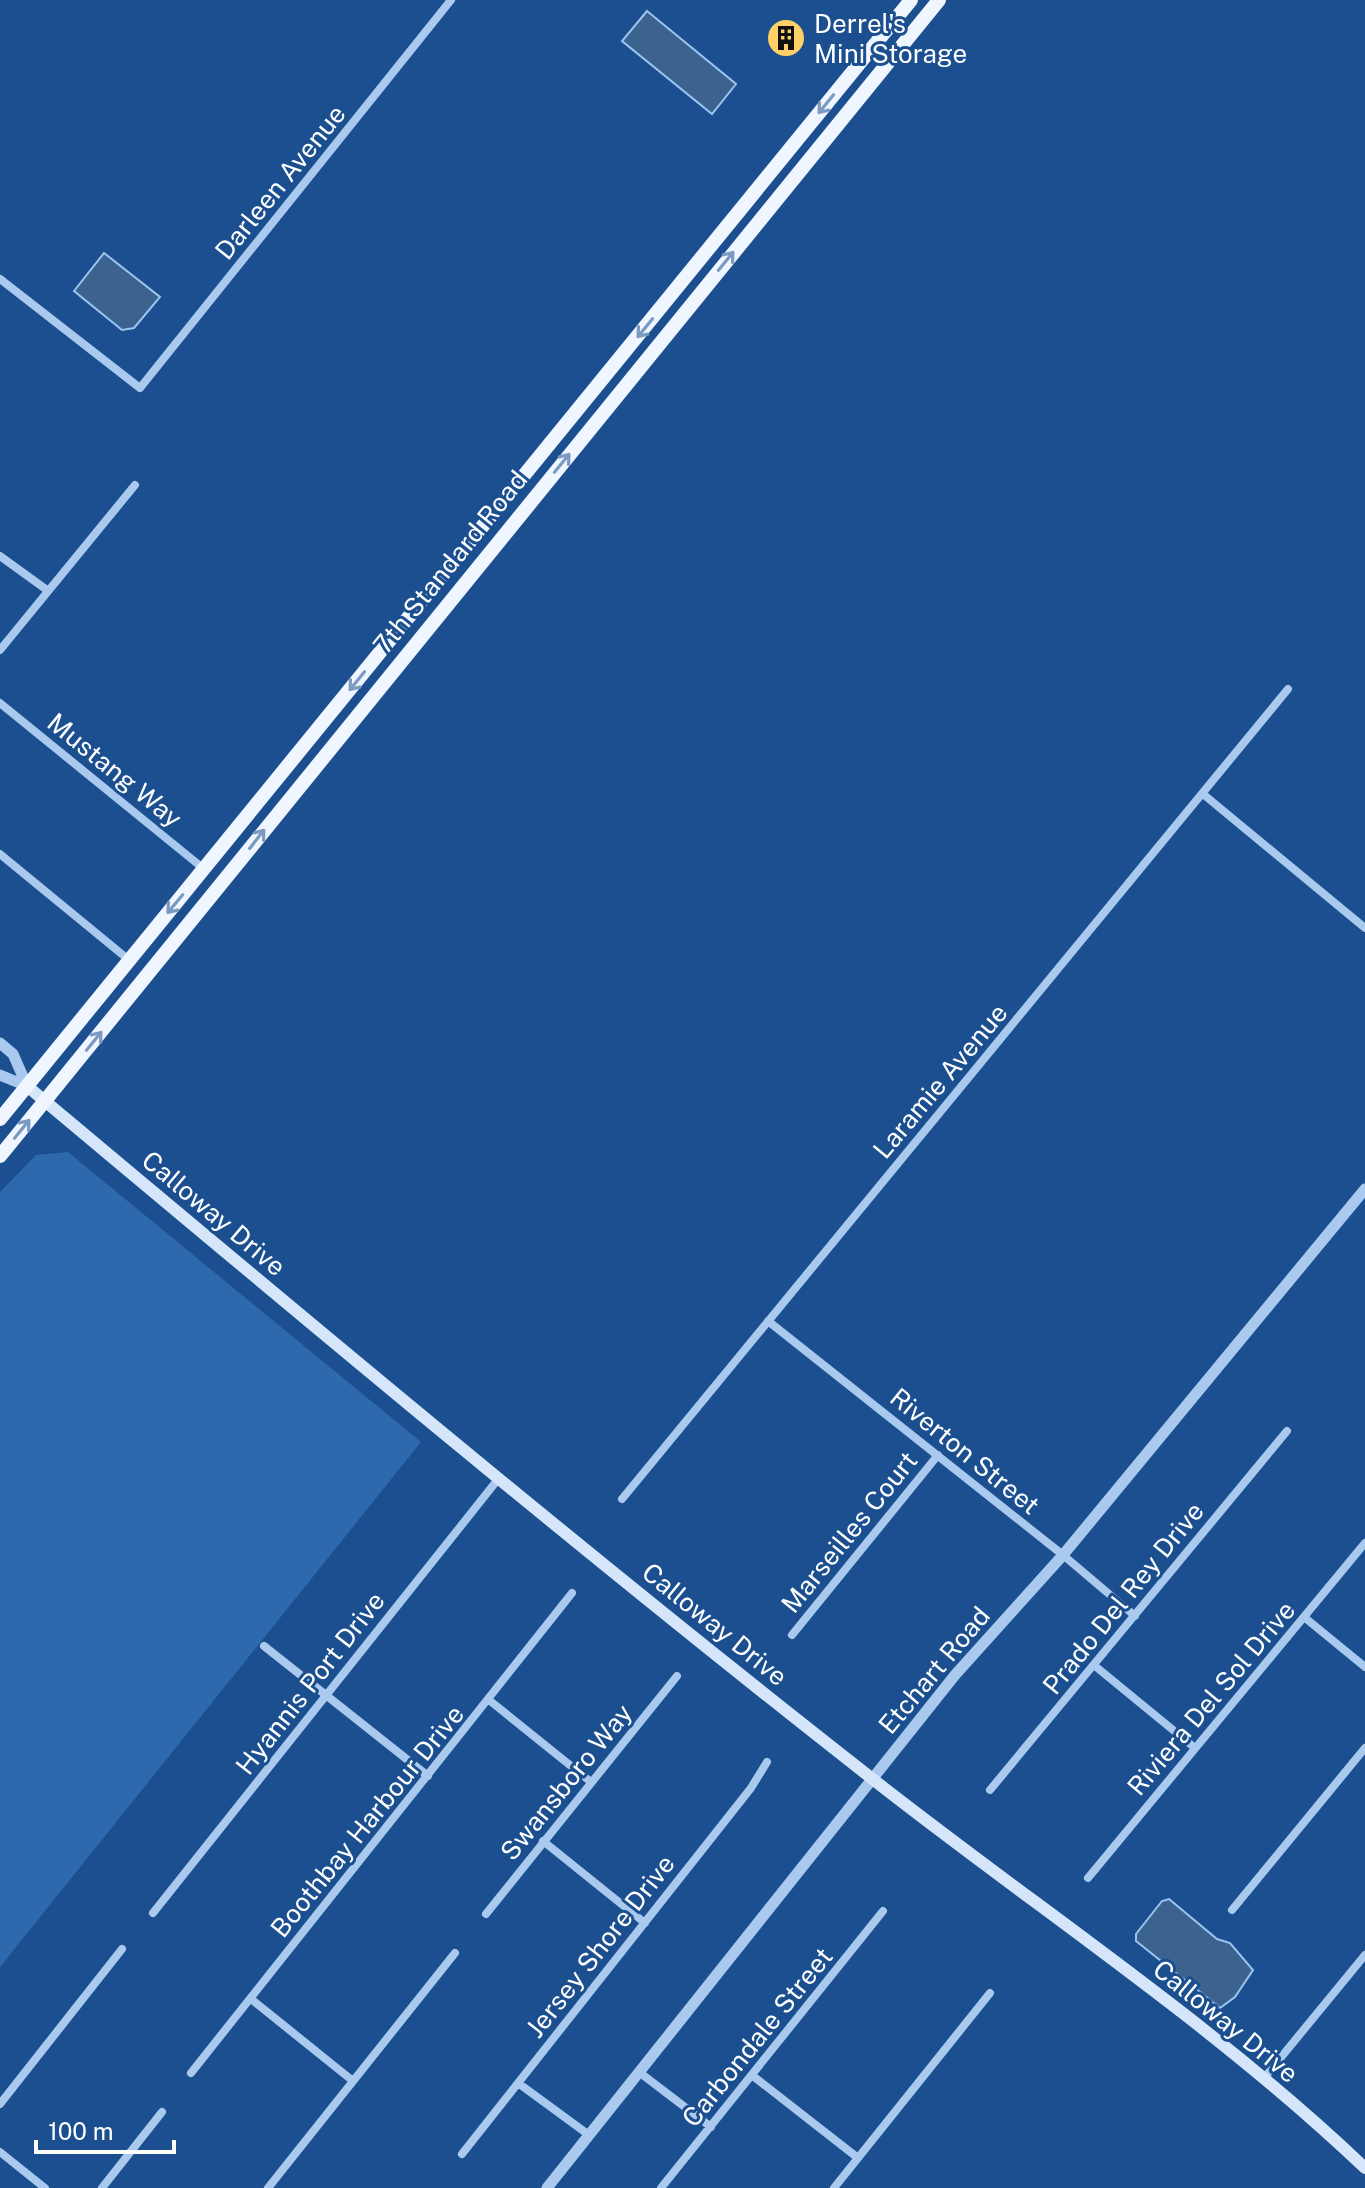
<svg xmlns="http://www.w3.org/2000/svg" width="1365" height="2188" viewBox="0 0 1365 2188" font-family="'Public Sans',sans-serif">
<style>
.green{fill:#2e69ad}
.water{fill:#3c6290;stroke:#9cc4f0;stroke-width:2}
.lines{fill:none;stroke-linecap:round;stroke-linejoin:round}
.minor{stroke:#a9c9ee;stroke-width:8}
.tertiary{stroke:#a9c9ee;stroke-width:11}
.secondary{stroke:#d6e6fa;stroke-width:12}
.primary{stroke:#f0f6ff;stroke-width:14}
.oneway{stroke:#7b9ac1}
.labels{text-anchor:middle;dominant-baseline:central;stroke-width:6;stroke-linejoin:round;paint-order:stroke}
.poi-label{font-size:26px;fill:#fff;stroke:#1b4f8f;text-anchor:start}
.street-label{font-size:26px;fill:#fff;stroke:#1b4f8f}
</style>
<rect width="100%" height="100%" fill="#1b4f8f"/>
<!-- green -->
<path class="green" d="M68 1152 421 1442 0 1967V1192L36 1155Z"/>
<!-- water -->
<path class="water" d="M647 11 736 84 712 114 622 41Z
M104 253 160 297 134 328 122 330 74 291Z
M1169 1899 1217 1939 1230 1943 1253 1970 1235 1997 1220 2008 1136 1941V1934L1162 1901Z"/>
<g class="lines">
<!-- minor -->
<path class="minor" d="M0 279 140 388 451 0
M0 556 47 590
M0 650 135 485
M0 703 204 869
M1203 794 1365 928
M0 854 129 960
M768 1321 1063 1555 1135 1616
M622 1499 1288 689
M1304 1617 1365 1667
M792 1635 938 1455
M264 1646 428 1776
M1095 1666 1195 1748
M489 1700 591 1782
M990 1790 1287 1431
M543 1841 645 1923
M1088 1878 1365 1543
M1232 1910 1365 1748
M153 1913 499 1478
M486 1914 677 1676
M251 1999 353 2081
M639 2072 711 2127
M191 2073 572 1593
M753 2076 858 2158
M1264 2078 1365 1955
M518 2083 589 2135
M0 2104 122 1949
M0 2152 45 2188
M462 2154 751 1788 767 1762
M102 2188 162 2112
M268 2188 455 1953
M661 2188 883 1911
M834 2188 990 1993"/>
<!-- tertiary -->
<path class="tertiary" d="M0 1043 13 1054 27 1086
M0 1075 27 1086
M547 2188 955 1675 1063 1555 1365 1189"/>
<!-- secondary -->
<path class="secondary" d="M27 1086C305 1319 584 1553 870 1777 1035 1907 1213 2023 1365 2168"/>
<!-- primary -->
<path class="primary" d="M0 1119 911 0
M0 1156 939 0"/>
</g>
<!-- one-way arrows -->
<defs><path id="oneway-shaft" d="M-6 0H5M1.5-3L5.5 0L1.5 3" fill="none" stroke-width="1.6" stroke-linecap="round" stroke-linejoin="round" transform="scale(2)"/></defs>
<g class="oneway">
<use href="#oneway-shaft" transform="translate(826 104) rotate(129)"/>
<use href="#oneway-shaft" transform="translate(726 261) rotate(-51)"/>
<use href="#oneway-shaft" transform="translate(645 328) rotate(129)"/>
<use href="#oneway-shaft" transform="translate(562 463) rotate(-51)"/>
<use href="#oneway-shaft" transform="translate(357 681) rotate(129)"/>
<use href="#oneway-shaft" transform="translate(257 839) rotate(-52)"/>
<use href="#oneway-shaft" transform="translate(175 904) rotate(130)"/>
<use href="#oneway-shaft" transform="translate(94 1041) rotate(-51)"/>
<use href="#oneway-shaft" transform="translate(22 1129) rotate(-51)"/>
</g>
<!-- icons -->
<defs>
<g id="building-disc" transform="scale(2)"><circle r="9.5" fill="#ffd166" stroke="#1b4f8f"/><path d="M-4-6H4V6H1V3H-1V6H-4ZM-2.5-4.3h1.7v1.8h-1.7ZM.8-4.3h1.7v1.8H.8ZM-2.5-1h1.7V.8h-1.7ZM.8-1h1.7V.8H.8Z" fill="#111"/></g>
</defs>
<g fill-rule="evenodd">
<use href="#building-disc" x="786" y="38"/>
</g>
<g class="labels">
<!-- poi labels -->
<g class="poi-label">
<text x="814" y="23">Derrel's<tspan x="814" dy="30">Mini Storage</tspan></text>
</g>
<!-- street labels -->
<g class="street-label">
<text transform="translate(280 182) rotate(-51)">Darleen Avenue</text>
<text transform="translate(450 562) rotate(-51)">7th Standard Road</text>
<text transform="translate(115 770) rotate(39)">Mustang Way</text>
<text transform="translate(940 1081) rotate(-50)">Laramie Avenue</text>
<text transform="translate(214 1213) rotate(40)">Calloway Drive</text>
<text transform="translate(965 1451) rotate(39)">Riverton Street</text>
<text transform="translate(849 1532) rotate(-51)">Marseilles Court</text>
<text transform="translate(1123 1598) rotate(-51)">Prado Del Rey Drive</text>
<text transform="translate(715 1624) rotate(39)">Calloway Drive</text>
<text transform="translate(934 1670) rotate(-50)">Etchart Road</text>
<text transform="translate(310 1683) rotate(-52)">Hyannis Port Drive</text>
<text transform="translate(1211 1698) rotate(-50)">Riviera Del Sol Drive</text>
<text transform="translate(566 1782) rotate(-51)">Swansboro Way</text>
<text transform="translate(367 1821) rotate(-51)">Boothbay Harbour Drive</text>
<text transform="translate(600 1946) rotate(-52)">Jersey Shore Drive</text>
<text transform="translate(1226 2021) rotate(39)">Calloway Drive</text>
<text transform="translate(757 2037) rotate(-51)">Carbondale Street</text>
</g>
</g>
<!-- scale -->
<path d="M36 2140v12h138v-12" fill="none" stroke="#ffffff" stroke-width="4"/>
<text x="48" y="2140" font-size="24" fill="#ffffff" stroke="#1b4f8f" stroke-width="6" paint-order="stroke">100 m</text>
</svg>
